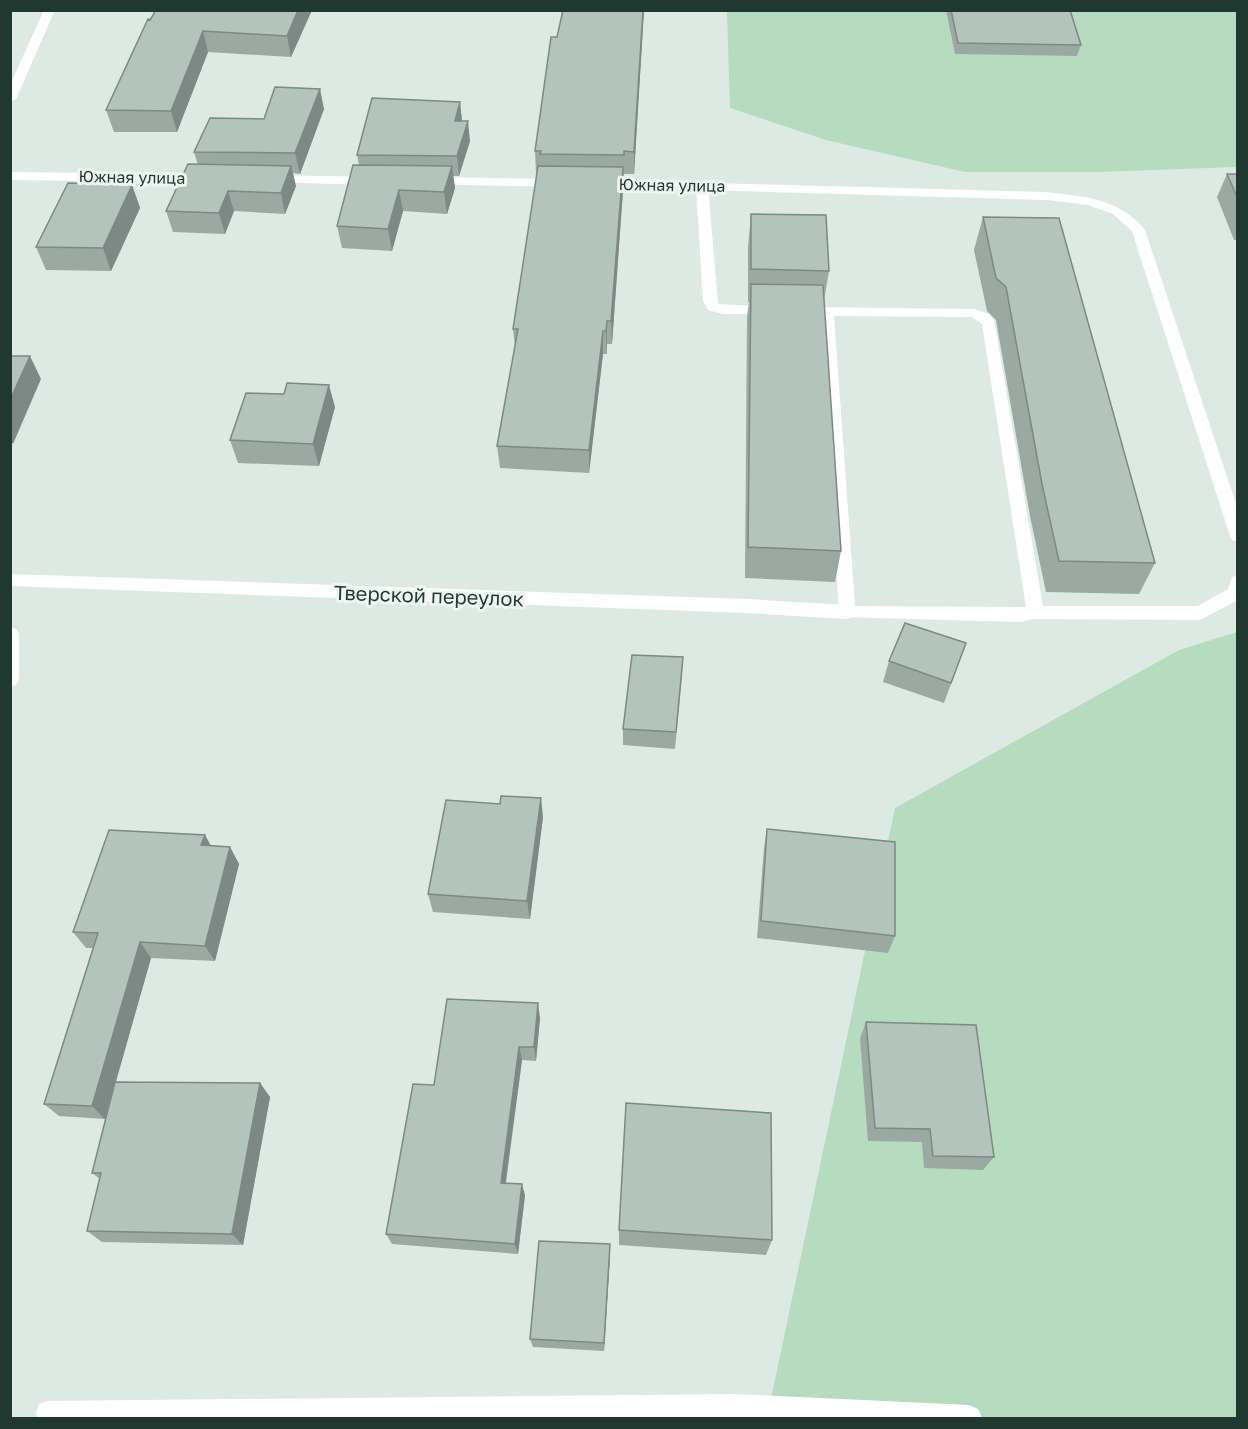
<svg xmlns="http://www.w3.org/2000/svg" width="1248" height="1429" viewBox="0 0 1248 1429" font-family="'Golos Text',sans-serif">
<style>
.green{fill:#b5dcbe}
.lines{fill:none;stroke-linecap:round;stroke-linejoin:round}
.service{fill:#fff;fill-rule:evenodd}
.minor{fill:#fff;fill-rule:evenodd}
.wall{fill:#9aa9a2}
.shaded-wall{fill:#7d8984}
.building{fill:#b3c4bc;stroke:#7d8984;stroke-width:1.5}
.labels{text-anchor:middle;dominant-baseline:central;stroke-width:6;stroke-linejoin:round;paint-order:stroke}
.far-street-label{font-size:16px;fill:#1f3931;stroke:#eef6f2}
.street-label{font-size:20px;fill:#1f3931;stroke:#eef6f2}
</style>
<rect width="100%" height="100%" fill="#ddeae4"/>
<!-- green -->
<path class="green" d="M727 11H1237V167L1099 172H965L826 140 730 108Z
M1237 632V1418H767L895 808 1179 650Z"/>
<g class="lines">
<!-- service -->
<path class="service" d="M702 181 708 185 718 304 771 307 778 311 776 314H723L708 310 703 301 696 185Z
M1045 192C1083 196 1119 198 1145 230L1238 510V542L1232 540 1230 536 1132 231 1113 214 1088 205 1040 199 1039 196 1040 193Z
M801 307 974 309 989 314 994 320 1043 606H1198L1228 589 1232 577 1238 575V600L1200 620 1033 619 1021 622 841 617 839 612 820 316 796 314 794 311ZM834 316 972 317 982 324 1026 607 855 606Z
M10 627 16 629 19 634V680L16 685 10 687Z
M733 1394 969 1405 978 1409 982 1418H38L36 1413 39 1404 48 1401Z"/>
<!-- minor -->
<path class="minor" d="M44 10H55L16 99 10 102V85Z
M10 172 207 174 213 178 207 182 10 180Z
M270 175 372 177 378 181 372 185 266 182 264 179Z
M429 177 561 179 567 183 561 187 425 184 423 181Z
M600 180 1045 192 1051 196 1045 200 596 187 594 184Z
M10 574 747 599 847 605 853 607 855 612 853 617 847 619 747 613 10 586Z"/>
</g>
<!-- wall -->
<path class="wall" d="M156 10H312L291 57 208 52 177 132H114L106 110 150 20Z
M644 10 634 174H624V178H623V190L612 344H607V354H603L589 473 500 468 497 446 515 347 513 329 537 174H536L535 151 557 37Z
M946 10H1070L1081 45 1077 56 955 54Z
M460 102 462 121 470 141 459 176H453L455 188 447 214 403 211 392 251 342 248 337 226 359 165 357 155Z
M324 109 300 174 293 173 296 186 285 214 234 211 225 234 173 232 166 211 198 165 194 152 264 119Z
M1227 174H1238V240H1234L1217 197Z
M132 185 140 208 111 271 46 270 36 247Z
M751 214 829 271 824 301 841 551 835 582 745 578 747 317 749 302H748V247Z
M983 217 1155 563 1139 594 1046 592 1030 516 996 320 987 311 974 250Z
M335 407 319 466 238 463 230 440Z
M966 643 944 703 883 682 889 661Z
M682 675 675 749 623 745V729Z
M543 817 530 919 433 912 428 894Z
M767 829 895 936 888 953 757 938 764 848Z
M205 835 211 846 230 847 239 864 215 961 151 958 116 1082 260 1083 270 1097 243 1245 102 1242 87 1231 100 1179 92 1173 111 1098 105 1119 59 1116 44 1104 93 948H86L73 932Z
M540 1018 536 1061 522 1060 506 1183 525 1195 518 1254 392 1244 386 1234 434 1085Z
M866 1022 994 1157 983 1170 924 1168 922 1142 868 1141 860 1038Z
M619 1230 772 1240 766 1255 619 1245Z
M610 1244V1255L604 1351 533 1347 530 1339Z"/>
<!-- shaded-wall -->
<path class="shaded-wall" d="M298 10H312L291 57 287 36Z
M643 10H644L634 174V152Z
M203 31 208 52 177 132 171 111Z
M320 89 324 109 300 174 295 153Z
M460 102 462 122 455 121Z
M468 121 470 141 459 176 457 156Z
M291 166 296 186 285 214 281 193Z
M452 166 455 188 447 214 444 192Z
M623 167V190L612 344 611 321Z
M132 185 140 208 111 271 103 248Z
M399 190 403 211 392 251 388 229Z
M228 191 234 211 225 234 219 213Z
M607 321V354L606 331Z
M603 331V354L589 473V450Z
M30 356 41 379 13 444 10 440V400Z
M329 385 335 407 319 466 313 444Z
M541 798 543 817 530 919 527 901Z
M205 835 214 852 201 845Z
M230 847 239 864 215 961 205 946Z
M140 942 151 958 105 1119 92 1106Z
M538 1003 540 1018 536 1061 534 1047Z
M519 1047 522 1060 504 1193 501 1183Z
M260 1083 270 1097 243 1245 232 1234Z
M522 1184 525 1195 518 1254 515 1244Z
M610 1244V1255L604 1351V1343Z"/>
<!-- building -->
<path class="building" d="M156 10H298L287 36 203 31 171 111 106 110 148 19 150 20Z
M563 10H643L634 152 624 151V155L540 154 541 151H535L551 37H557Z
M951 10H1070L1081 45 958 43Z
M275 87 320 89 295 153 194 152 210 118 264 119Z
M372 98 460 102 455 121H468L457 156 357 155Z
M188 164 291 166 281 193 228 191 219 213 166 211Z
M353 165 452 166 444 192 399 190 388 229 337 226Z
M538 166 623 167 611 321H607L606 331H603L589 450 497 446 518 329H513Z
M1227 174H1238V199Z
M68 183 132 185 103 248 36 247Z
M751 214 826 215 829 271 751 269Z
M983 217 1059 218 1155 563 1059 561 1042 484 1006 287 996 278Z
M751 284 823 285 841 551 748 547Z
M10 356H30L10 400Z
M287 383 329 385 313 444 230 440 246 393 284 394Z
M905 623 966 643 951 683 889 661Z
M632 655 683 657 676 732 623 729Z
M501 796 541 798 527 901 428 894 446 800 500 804Z
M767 829 895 842V936L761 921Z
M109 830 205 835 201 845 230 847 205 946 140 942 92 1106 44 1104 98 933 73 932Z
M447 999 538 1003 534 1047H519L501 1183 522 1184 515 1244 386 1234 413 1084 434 1085Z
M866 1022 976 1025 994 1157 933 1156 930 1129 875 1128Z
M115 1082 260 1083 232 1234 87 1231 101 1173H92Z
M626 1103 771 1113 772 1240 619 1230Z
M539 1241 610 1244 604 1343 530 1339Z"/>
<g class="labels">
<!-- far-street labels -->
<g class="far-street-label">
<text transform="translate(132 177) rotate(1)">Южная улица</text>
<text transform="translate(672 185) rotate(1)">Южная улица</text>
</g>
<!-- street labels -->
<g class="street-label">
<text transform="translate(429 595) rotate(2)">Тверской переулок</text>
</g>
</g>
<!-- border -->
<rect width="1248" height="1429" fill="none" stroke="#1f3931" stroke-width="24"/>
</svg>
